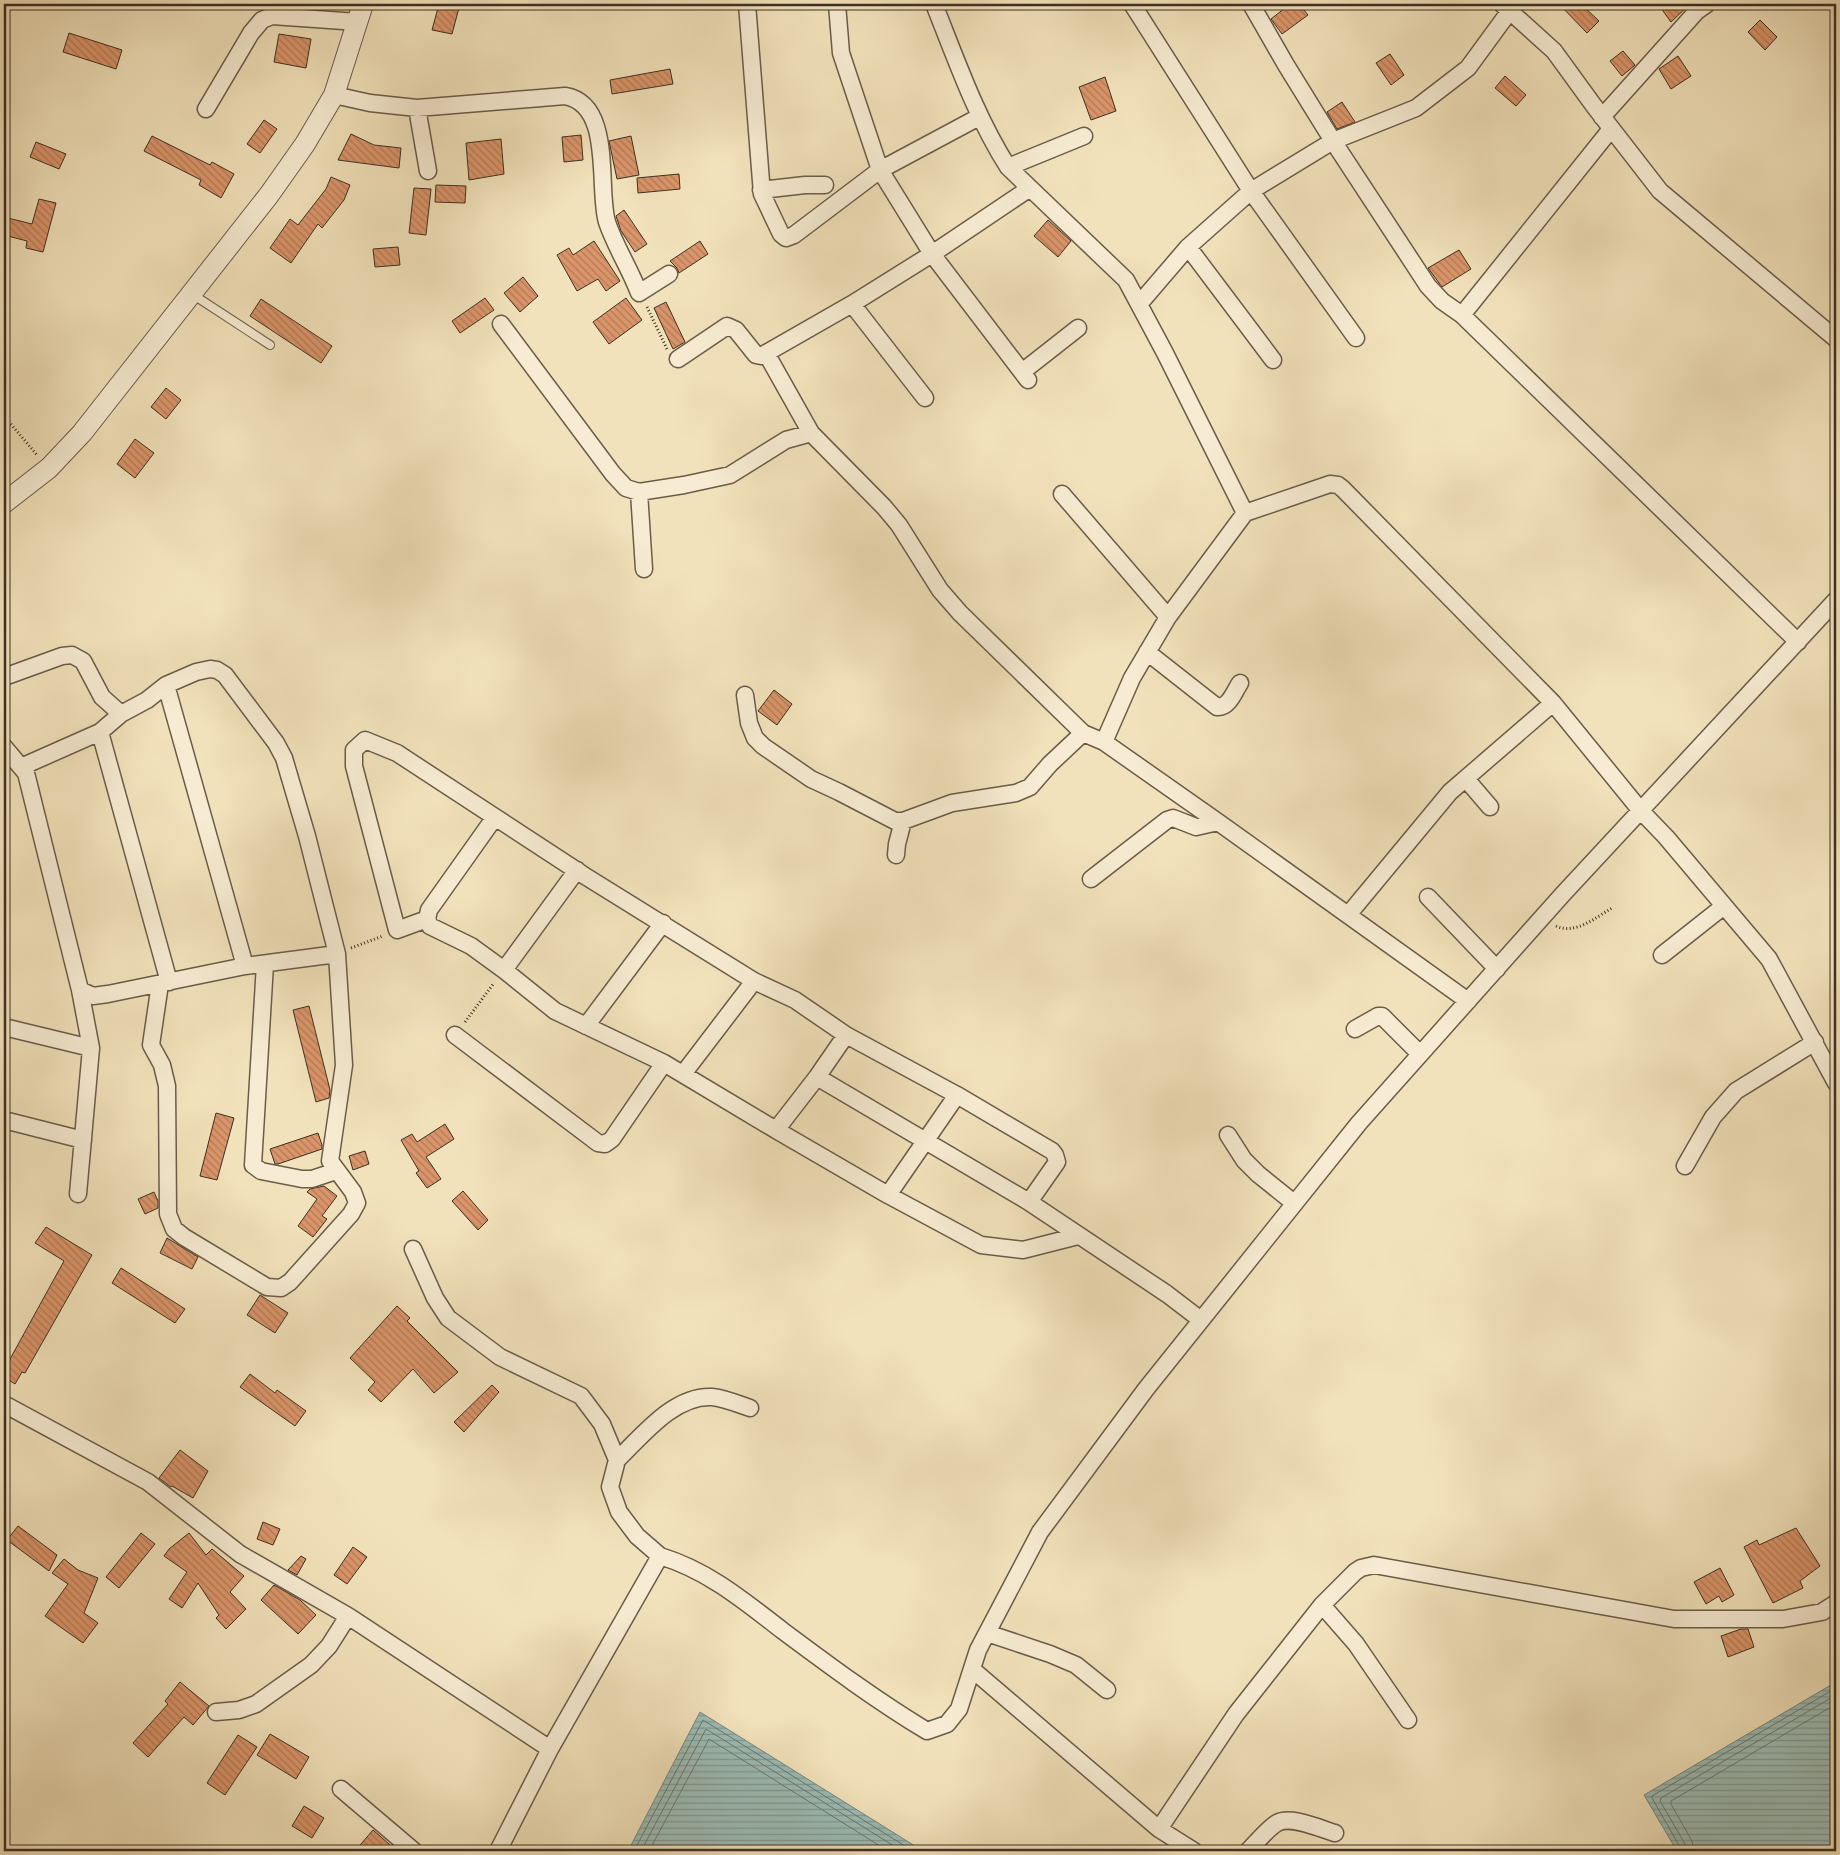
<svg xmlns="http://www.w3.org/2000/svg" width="1840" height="1855" viewBox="0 0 1840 1855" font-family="'Gentium Book Plus',serif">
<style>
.water{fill:url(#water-rules);stroke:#76857c}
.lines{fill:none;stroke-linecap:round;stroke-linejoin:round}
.shore{stroke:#6c766d;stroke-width:1}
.building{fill:url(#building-back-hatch);stroke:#3d3023}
.service-casing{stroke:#6a5c49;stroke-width:10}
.minor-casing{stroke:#6a5c49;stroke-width:19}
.tertiary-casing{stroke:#6a5c49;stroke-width:22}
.path{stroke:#3d3023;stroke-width:3;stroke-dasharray:1 2.5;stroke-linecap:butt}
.service{stroke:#f7ecd3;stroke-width:8}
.minor{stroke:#f7ecd3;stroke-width:16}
.tertiary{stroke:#f7ecd3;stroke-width:20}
</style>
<defs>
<pattern id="water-rules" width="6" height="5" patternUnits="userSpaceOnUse" patternTransform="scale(1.25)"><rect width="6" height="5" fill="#9cbdb7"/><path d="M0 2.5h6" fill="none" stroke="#809a94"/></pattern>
<pattern id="building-back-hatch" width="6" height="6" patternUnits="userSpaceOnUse" patternTransform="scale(1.25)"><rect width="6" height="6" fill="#db956a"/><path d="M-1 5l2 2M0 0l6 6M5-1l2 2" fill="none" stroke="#b37a57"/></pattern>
</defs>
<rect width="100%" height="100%" fill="#f2e2bb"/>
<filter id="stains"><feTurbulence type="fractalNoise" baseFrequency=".004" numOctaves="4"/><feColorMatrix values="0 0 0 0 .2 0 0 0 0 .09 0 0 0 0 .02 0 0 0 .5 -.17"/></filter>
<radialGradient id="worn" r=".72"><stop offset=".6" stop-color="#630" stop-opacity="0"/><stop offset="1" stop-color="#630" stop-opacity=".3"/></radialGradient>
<!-- water -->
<path class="water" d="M1836 1682V1851H1677L1644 1795Z
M700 1712 923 1851H628Z"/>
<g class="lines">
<!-- shore -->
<path class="shore" d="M634 1851 703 1720 913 1851
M641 1851 706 1729 902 1851
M649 1851 709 1739 888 1851
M1680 1851V1847L1652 1798V1796L1836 1688
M1687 1851 1685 1844 1660 1801 1661 1798 1836 1695
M1694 1851 1692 1841 1671 1804V1801L1836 1704"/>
</g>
<!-- building -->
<path class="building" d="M439 4H460L452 34 432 30Z
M1290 4H1299L1308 15 1282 34 1271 19Z
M1559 4H1581L1599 21 1587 33Z
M1658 4H1690L1671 22Z
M1760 20 1777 37 1765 50 1748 32Z
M69 33 122 50 116 69 63 52Z
M279 34 311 39 306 68 274 62Z
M1623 51 1635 65 1622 76 1610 61Z
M1390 54 1404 75 1391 85 1376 63Z
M1678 56 1691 76 1671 89 1659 69Z
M670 69 673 84 612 94 610 80Z
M1505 76 1526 95 1516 106 1495 88Z
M1105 77 1116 111 1091 120 1079 87Z
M1342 102 1355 122 1337 129 1327 112Z
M264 120 277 129 260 153 247 144Z
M351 134 374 145 401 148 399 168 338 160Z
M581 135 583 160 564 162 562 137Z
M152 136 210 165 212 162 234 174 221 198 199 185 201 180 144 151Z
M631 136 639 175 617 179 609 141Z
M501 139 504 174 469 180 466 143Z
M36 142 66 154 59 169 30 157Z
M679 174 680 189 638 193 637 178Z
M331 177 350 185 344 200 322 228 318 224 291 263 270 248 290 219 298 225 326 189Z
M436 185 466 186 465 203 435 202Z
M414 188 431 189 426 235 409 233Z
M39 199 56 203 43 252 26 248 27 241 4 235 8 218 32 224Z
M624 210 647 244 635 252 621 231 616 216Z
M1048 220 1071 241 1058 257 1034 236Z
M594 241 620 281 606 291 598 279 577 291 557 255 569 248 573 255Z
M700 241 708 254 679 273 677 268 670 261Z
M398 247 400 265 375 267 373 249Z
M1459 250 1471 269 1442 287 1428 268Z
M523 277 538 296 520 312 504 293Z
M485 298 494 310 460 333 452 321Z
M626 298 642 320 609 344 593 322Z
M261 299 332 346 321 363 250 316Z
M666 302 685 342 673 349 654 308Z
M166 388 181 400 166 419 151 407Z
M135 439 154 453 135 478 117 464Z
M774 690 792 704 777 725 758 711Z
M309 1006 330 1090 329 1098 316 1102 293 1010Z
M216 1113 234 1118 217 1180 200 1176Z
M445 1124 454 1139 426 1157 441 1179 427 1188 416 1173 419 1171 401 1140 412 1134 417 1142Z
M318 1133 322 1145V1149L278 1164H275L270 1149Z
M365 1151 369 1164 353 1170 349 1156Z
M324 1186 337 1196 322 1216 327 1219 313 1237 298 1226 317 1199 307 1192 310 1189Z
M463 1191 488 1220 478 1230 452 1201Z
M154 1192 158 1201V1208L145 1214 138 1199Z
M46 1227 92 1255 25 1373 22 1372 15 1384 4 1377V1370L64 1261 35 1243Z
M167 1238 198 1257 192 1269 160 1253Z
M121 1268 185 1309 175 1323 112 1283Z
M260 1295 288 1313 275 1333 247 1315Z
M397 1306 410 1318 407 1321 458 1372 434 1393 413 1369 381 1402 368 1390 375 1382 350 1358Z
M250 1374 275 1393 277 1390 306 1411 295 1426 240 1387Z
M492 1385 499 1392 464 1432 454 1422Z
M180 1450 208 1471 193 1498 172 1486 171 1487 159 1478Z
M263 1522 280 1529 273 1545 257 1539Z
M18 1526 57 1555 49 1571 7 1540Z
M1796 1528 1820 1566 1800 1581 1803 1588 1773 1603 1744 1547 1757 1540 1759 1545Z
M141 1533 155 1544 119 1588 106 1577Z
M189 1533 206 1555 212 1549 244 1576 230 1592 246 1609 226 1629 216 1618 219 1615 198 1583 182 1608 169 1599 187 1572 164 1556 169 1549Z
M353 1547 367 1557 347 1584 334 1575Z
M301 1556 306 1559 297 1575 288 1570Z
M64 1559 78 1570 98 1578 84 1613 98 1623 83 1643 45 1616 68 1584 52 1573Z
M1720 1568 1734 1595 1722 1602 1719 1596 1706 1604 1694 1582Z
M274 1585 300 1600 316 1615 298 1634 261 1600Z
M1741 1629H1748L1754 1647 1728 1657 1721 1636Z
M180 1682 209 1706 193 1725 184 1717 148 1757 133 1743 168 1704 165 1701Z
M270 1734 309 1757 296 1779 257 1755Z
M238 1735 257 1747 225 1795 207 1783Z
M304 1806 324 1818 312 1838 292 1826Z
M373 1830 397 1851H355Z"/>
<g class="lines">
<!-- service casing -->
<g class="service-casing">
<path id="service" d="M192 294 270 345"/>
</g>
<!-- minor casing -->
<g class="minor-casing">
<path id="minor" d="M747 4 762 194 781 234 786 238 794 235 880 170 979 117
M837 4 841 53 880 170 932 254 1028 380
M934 4C956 59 976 117 1008 167L1126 280 1165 353 1245 513 1168 617 1132 678 1104 742
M1132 4 1251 191 1356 338
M1251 4 1286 65 1333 141 1416 108 1468 68 1509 12
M1502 4 1554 51 1594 106 1660 191 1836 339
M334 95 370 103 417 108 565 96C614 104 597 189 607 222 615 246 630 269 639 293L669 274
M417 108 428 171
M206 109 251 33 262 20 272 16 358 22
M1602 117 1697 11 1707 4
M1008 167 1084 136
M761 190 805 185H825
M1188 247 1273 360
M1140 303 1188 247 1251 191 1333 141 1428 286 1442 301 1462 315 1798 642
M1462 315 1611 129
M501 324 613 474 626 488 639 492 684 485 730 475 786 440 811 433 884 507 899 525 940 590 960 613 1083 733 1104 742 1218 822 1468 1001
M766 353 811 433
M678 359 727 326 736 330 756 355 761 356 852 304
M1022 372 1078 328
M925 398 852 304 932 254 1030 188
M639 492 644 569
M1062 494 1168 617
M1245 513 1330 484 1338 485 1343 489 1553 703 1641 811 1666 837 1769 959 1836 1083
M1147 652 1217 707C1229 708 1234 692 1240 683
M4 677 62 656 72 655 83 661 102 697 121 714 147 700 166 685 196 672 210 669 217 670 225 675 276 743 284 758 307 836 337 954 344 1065 330 1161 353 1192 357 1203 351 1214 290 1282 281 1288 267 1287 184 1237 174 1229 168 1214 167 1086 162 1065 151 1045 160 984
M166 685 245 966
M745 695 749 723 755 738 763 746 811 779 839 792 895 821H903L952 803 1016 793 1030 787 1050 764 1083 733
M100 732 169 982
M4 747 26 773 80 990 91 1048 78 1194
M21 767 100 732 121 714
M1466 779 1490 807
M495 817 429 910 427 919 430 926 471 946 504 970 555 1011 664 1063
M896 855 897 844 903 821
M1091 879 1167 820 1173 818 1196 827 1218 822
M1428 897 1497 969
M1348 915 1450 792 1553 703
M427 919 397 930 354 766V750L365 740 397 753 585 876 754 981 683 1074
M1662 955 1724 906
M265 964 253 1165 261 1171 302 1179H312L336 1171
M504 970 577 870
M754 981 795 1000 846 1035
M80 990 93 996 108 994 245 966 337 954
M586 1026 663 923
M4 1027 91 1048
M1355 1029 1378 1016H1382L1420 1054
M455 1035 598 1143 605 1144 612 1139 664 1063 776 1130
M817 1077 1029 1202 1167 1294 1201 1320
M4 1120 83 1140
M1228 1135 1244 1160 1258 1174 1294 1203
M1685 1166 1713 1117 1736 1091 1815 1042
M888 1195 957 1095
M1029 1202 1057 1162 1055 1155 1052 1151 957 1095 846 1035 817 1077 776 1130 888 1195 981 1245 1023 1250 1078 1236
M413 1249 435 1298 448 1318 500 1357 581 1396 602 1424 617 1460 610 1487 619 1512 637 1536 660 1556
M4 1404 148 1482 240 1554 348 1616 550 1749
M617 1460C643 1435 674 1395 712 1397 724 1398 738 1404 750 1408
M1322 1605 1356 1644 1408 1720
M987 1633 1050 1654 1076 1665 1107 1690
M973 1670 1159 1829 1194 1851
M216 1712 239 1710 256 1704 311 1665 329 1646 348 1616
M341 1789 414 1851
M1159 1829 1236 1714 1322 1605 1355 1572 1361 1568 1374 1565 1674 1619H1783L1822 1612 1836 1603
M498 1851 550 1749 660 1556C709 1571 744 1601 783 1631 830 1666 877 1701 927 1731L947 1724 959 1709 978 1650 1040 1532 1146 1389 1359 1123 1563 894 1836 600
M1248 1851C1255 1844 1269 1827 1277 1823 1291 1815 1321 1829 1335 1833"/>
</g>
<!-- tertiary casing -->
<g class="tertiary-casing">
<path id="tertiary" d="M4 503 49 468 82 433 269 195 305 144 334 95 363 4"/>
</g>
<!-- path -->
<path class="path" d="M647 307 667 349
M4 416 37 455
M1556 926C1575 935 1595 918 1612 908
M351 948 383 936
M465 1022 494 983"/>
<!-- service -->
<use href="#service" class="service"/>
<!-- minor -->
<use href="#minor" class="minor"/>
<!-- tertiary -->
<use href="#tertiary" class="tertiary"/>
</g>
<!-- margin -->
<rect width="1840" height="1855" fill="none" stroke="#f2e2bb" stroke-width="20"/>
<rect x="5" y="5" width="1830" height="1845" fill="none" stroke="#3d3023" stroke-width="2.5"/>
<rect x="10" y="10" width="1820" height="1835" fill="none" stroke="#3d3023"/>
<rect width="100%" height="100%" filter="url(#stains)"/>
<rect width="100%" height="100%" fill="url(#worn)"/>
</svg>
